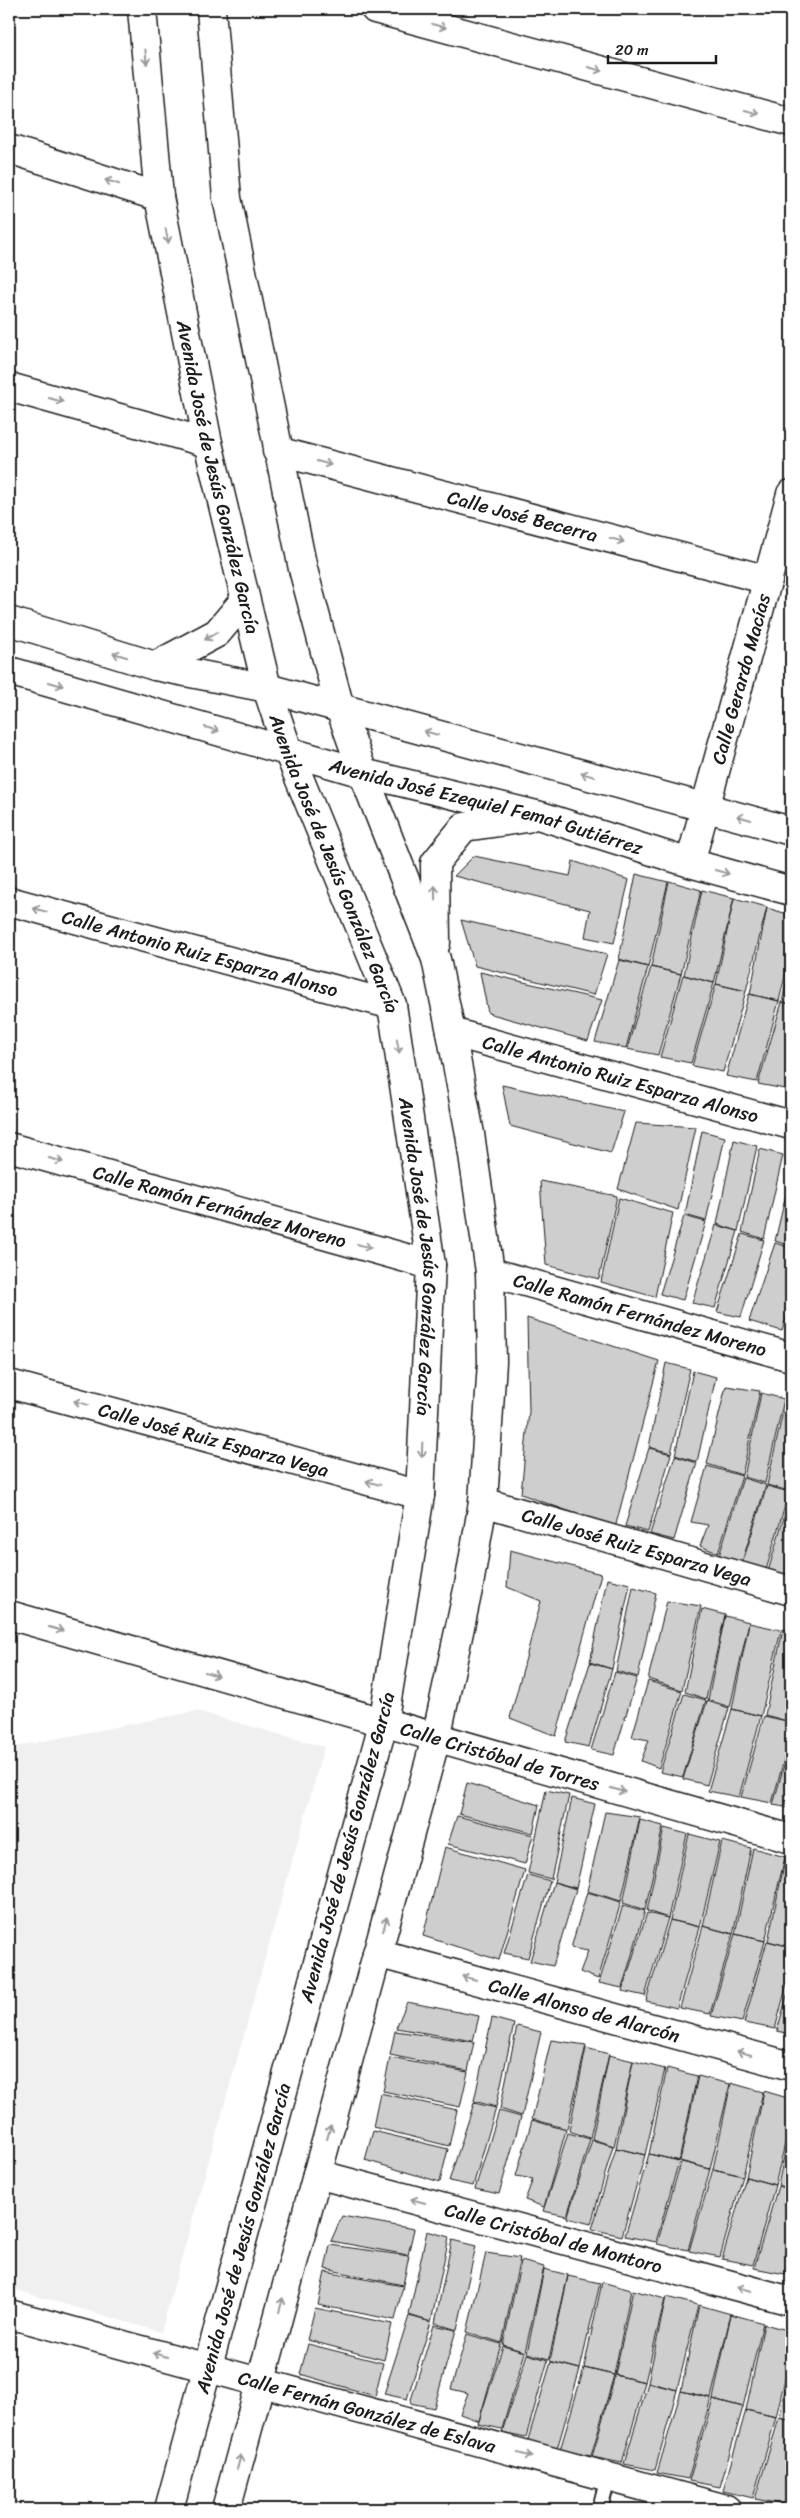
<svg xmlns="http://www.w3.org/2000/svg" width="800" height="2518" viewBox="0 0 800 2518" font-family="Sriracha,sans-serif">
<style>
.built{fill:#f0f0f0}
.building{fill:#cecece;stroke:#1c1c1c}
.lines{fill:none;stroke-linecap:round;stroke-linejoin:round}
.service-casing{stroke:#1c1c1c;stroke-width:18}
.minor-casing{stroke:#1c1c1c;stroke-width:31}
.tertiary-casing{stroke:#1c1c1c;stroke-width:31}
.service{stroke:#fff;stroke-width:14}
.minor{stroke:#fff;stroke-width:28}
.tertiary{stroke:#fff;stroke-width:28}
.oneway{stroke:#999}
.labels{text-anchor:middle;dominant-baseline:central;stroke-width:4;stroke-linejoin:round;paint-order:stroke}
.street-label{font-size:19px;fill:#1c1c1c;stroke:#fff}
</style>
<rect width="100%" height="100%" fill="#fff"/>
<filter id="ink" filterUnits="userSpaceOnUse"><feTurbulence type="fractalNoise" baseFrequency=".02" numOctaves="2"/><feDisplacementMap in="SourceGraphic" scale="10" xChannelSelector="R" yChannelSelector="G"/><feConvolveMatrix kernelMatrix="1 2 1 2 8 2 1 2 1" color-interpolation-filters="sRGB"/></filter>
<g filter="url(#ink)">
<!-- built -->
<path class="built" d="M197 1711 324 1747 161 2332 9 2288V1748Z"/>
<!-- building -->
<path class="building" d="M474 856 570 876 573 861 629 880 614 943 585 937 590 910 454 876Z
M636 874 668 882 648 967 619 959Z
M669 881 701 890 681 974 651 967Z
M702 890 734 898 714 983 684 975Z
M734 898 767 907 746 991 716 984Z
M767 908 791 915V951L779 1001 750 994Z
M461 920 607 954 594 995 475 966Z
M791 959V1004L782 1002Z
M619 960 648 967 626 1048 595 1042Z
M651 967 681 974 658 1055 627 1049Z
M480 972 602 1000 588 1041 488 1013Z
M683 975 714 983 691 1063 660 1057Z
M716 984 746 991 723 1072 692 1066Z
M749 994 779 1001 757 1082 726 1076Z
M782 1002 791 1004 790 1090 758 1084Z
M502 1085 624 1112 611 1153 510 1126Z
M636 1123 696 1127 678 1210 618 1189Z
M702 1131 725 1137 706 1221 685 1215Z
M734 1140 757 1146 738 1231 717 1224Z
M760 1149 783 1155 764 1239 742 1232Z
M791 1173V1246L775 1241Z
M540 1181 617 1196 599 1279 546 1265Z
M619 1198 673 1213 655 1297 601 1282Z
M684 1216 706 1222 683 1300 660 1294Z
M716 1225 738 1231 715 1308 692 1303Z
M742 1234 764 1240 741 1317 717 1312Z
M775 1243 791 1248V1303L782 1331 749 1321Z
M791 1317V1334L786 1333Z
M527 1318 659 1361 615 1528 521 1494 529 1411Z
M666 1363 690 1369 671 1453 649 1447Z
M693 1371 716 1377 697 1462 675 1455Z
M726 1386 760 1391 742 1475 707 1464Z
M761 1393 784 1399 765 1483 744 1477Z
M785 1402 791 1403V1481L789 1491 767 1485Z
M649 1448 671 1454 648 1532 625 1526Z
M675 1456 697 1463 674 1540 650 1534Z
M707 1466 742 1476 718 1553 700 1546 708 1525 691 1522Z
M743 1478 766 1485 742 1562 719 1556Z
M767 1486 789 1492 766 1570 742 1564Z
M791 1493V1580L767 1575Z
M510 1550 601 1574 556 1736 510 1718 541 1601 507 1587Z
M607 1579 630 1584 612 1669 590 1662Z
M633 1587 656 1593 638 1677 616 1671Z
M667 1601 701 1606 682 1690 648 1679Z
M702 1609 725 1615 706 1699 685 1692Z
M725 1616 749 1622 730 1707 708 1700Z
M749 1623 781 1630 761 1716 732 1709Z
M783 1629 791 1632V1722L765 1715Z
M590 1663 612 1669 589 1747 565 1742Z
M615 1672 637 1678 614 1755 591 1750Z
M648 1681 682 1691 659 1768 641 1761 649 1740 632 1737Z
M684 1694 706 1700 683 1777 660 1772Z
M707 1701 729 1708 707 1785 683 1779Z
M732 1709 761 1716 739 1797 708 1791Z
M764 1716 791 1722V1734L772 1803 741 1797Z
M791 1740V1808L773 1805Z
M467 1783 539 1805 533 1833 459 1814Z
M546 1790 569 1795 551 1879 528 1873Z
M572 1798 595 1804 576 1888 554 1882Z
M605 1812 640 1817 621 1901 587 1891Z
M457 1816 533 1835 525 1864 448 1844Z
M640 1820 663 1826 645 1910 623 1903Z
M664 1828 687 1834 668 1918 647 1911Z
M689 1834 720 1842 700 1927 670 1920Z
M722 1841 751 1848 733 1934 703 1926Z
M445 1847 525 1870 499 1960 423 1936Z
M753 1848 785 1857 765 1941 735 1934Z
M786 1855 791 1857V1947L768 1941Z
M528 1875 550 1881 528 1958 504 1953Z
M554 1882 576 1889 553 1966 530 1961Z
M587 1892 621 1902 598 1979 580 1972 588 1951 571 1948Z
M623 1905 645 1911 622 1988 599 1983Z
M647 1913 668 1918 645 1996 622 1991Z
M670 1920 700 1927 677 2008 646 2001Z
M703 1926 733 1934 710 2014 680 2008Z
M735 1934 765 1941 742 2022 711 2016Z
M767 1941 791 1947V1969L775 2029 744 2023Z
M791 1981V2034L777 2031Z
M407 2002 479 2016 473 2041 396 2028Z
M492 2018 514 2024 496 2107 474 2101Z
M517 2026 541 2032 522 2116 500 2109Z
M395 2031 474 2042 468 2071 390 2055Z
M551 2040 586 2045 567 2129 532 2119Z
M586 2048 609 2054 590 2138 569 2131Z
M609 2055 633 2061 614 2146 592 2139Z
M390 2058 468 2072 460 2107 383 2091Z
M633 2061 665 2069 645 2155 616 2148Z
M667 2068 697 2076 679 2161 649 2154Z
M698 2076 730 2084 710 2169 680 2161Z
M731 2083 763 2092 743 2176 713 2169Z
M764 2091 791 2099V2119L775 2185 746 2177Z
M380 2093 457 2110 449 2146 373 2127Z
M474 2103 496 2108 473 2186 449 2181Z
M499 2111 521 2117 499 2194 475 2189Z
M532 2120 566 2130 544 2207 525 2200 533 2179 516 2176Z
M791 2123V2189L778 2185Z
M373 2131 448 2149 440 2182 365 2160Z
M568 2133 590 2139 567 2216 543 2211Z
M592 2140 613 2146 591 2224 567 2218Z
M616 2148 645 2155 622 2236 592 2229Z
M649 2154 679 2161 656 2242 625 2236Z
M681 2162 710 2169 688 2250 657 2244Z
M713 2169 743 2176 720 2257 689 2251Z
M746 2177 775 2185 753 2265 722 2259Z
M778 2186 791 2189V2253L785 2274 754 2268Z
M342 2216 414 2229 408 2255 331 2241Z
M427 2231 449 2237 431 2322 409 2315Z
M452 2240 476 2246 457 2330 435 2323Z
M330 2245 409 2256 403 2285 325 2269Z
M486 2253 520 2258 502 2343 467 2332Z
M521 2261 544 2267 525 2352 503 2345Z
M544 2269 568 2275 549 2359 527 2353Z
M325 2272 403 2286 395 2320 318 2305Z
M568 2276 600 2283 580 2369 550 2361Z
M602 2282 631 2290 614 2375 584 2368Z
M633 2290 665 2299 645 2382 615 2375Z
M666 2297 698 2305 677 2390 648 2382Z
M699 2305 731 2314 711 2398 681 2391Z
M315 2308 392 2324 384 2360 307 2340Z
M731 2314 763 2323 743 2407 713 2399Z
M409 2316 431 2322 407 2399 384 2394Z
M764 2324 791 2331V2353L776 2417 746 2410Z
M434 2325 456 2330 434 2408 410 2403Z
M467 2334 501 2344 479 2421 460 2414 468 2393 451 2389Z
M308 2344 383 2363 375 2396 300 2374Z
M503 2346 525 2352 502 2429 478 2424Z
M527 2354 548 2360 526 2437 502 2432Z
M791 2360V2421L779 2418Z
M551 2362 580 2369 557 2449 527 2443Z
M584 2368 614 2375 591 2456 560 2450Z
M615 2375 645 2382 622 2463 592 2457Z
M648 2383 677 2390 655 2470 624 2464Z
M681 2391 711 2398 688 2479 657 2473Z
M713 2399 743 2407 720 2487 689 2481Z
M746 2410 776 2417 753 2498 723 2491Z
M779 2418 791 2421V2488L786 2505 755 2499Z"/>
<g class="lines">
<!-- service casing -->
<g class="service-casing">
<path id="service" d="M600 2509 608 2477"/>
</g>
<!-- minor casing -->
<g class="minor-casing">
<g id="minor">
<path d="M375 9 791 122"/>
<path d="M9 149 159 197"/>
<path d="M9 387 208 443"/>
<path id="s1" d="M277 451 768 580"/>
<path id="s2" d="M690 863 791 494"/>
<path id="s3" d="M9 901 392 1005"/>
<path id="s4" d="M451 1032 791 1125"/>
<path id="s5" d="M9 1147 431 1265"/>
<path id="s6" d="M490 1272 791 1357"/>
<path id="s7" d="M9 1384 420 1495"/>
<path id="s8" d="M483 1502 791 1591"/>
<path id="s9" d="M9 1615 791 1839"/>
<path id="s10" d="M377 1953 791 2066"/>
<path id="s11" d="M317 2174 791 2301"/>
<path id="s12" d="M9 2314 726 2509"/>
</g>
</g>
<!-- tertiary casing -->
<g class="tertiary-casing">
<g id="tertiary">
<path id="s13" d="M142 9 159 197 208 443 267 688 288 751 392 1005 431 1265 420 1495 383 1724 169 2509"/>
<path d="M211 9 227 198 303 569 340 708 363 773 436 959 451 1032 470 1134 490 1272 492 1362 483 1502 469 1585 436 1738 226 2509"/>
<path d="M9 621 155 666 267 688 791 831"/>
<path d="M155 666 217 633 244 601"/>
<path id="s14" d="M9 671 363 773 541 816 690 863 791 891"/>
<path d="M436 943 435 863 464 827 527 818"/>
</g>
</g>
<!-- service -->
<use href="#service" class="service"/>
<!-- minor -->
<use href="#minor" class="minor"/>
<!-- tertiary -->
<use href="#tertiary" class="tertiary"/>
</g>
<!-- one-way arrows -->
<defs><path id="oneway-shaft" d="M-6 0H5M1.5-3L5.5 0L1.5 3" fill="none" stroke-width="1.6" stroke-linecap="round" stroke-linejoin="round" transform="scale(1.25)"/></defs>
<g class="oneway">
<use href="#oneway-shaft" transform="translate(439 26) rotate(15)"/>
<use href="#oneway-shaft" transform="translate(146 57) rotate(85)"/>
<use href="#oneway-shaft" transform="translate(595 69) rotate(15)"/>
<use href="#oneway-shaft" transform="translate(752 112) rotate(15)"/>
<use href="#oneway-shaft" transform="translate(112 182) rotate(-162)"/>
<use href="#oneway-shaft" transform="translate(167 236) rotate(79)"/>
<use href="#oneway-shaft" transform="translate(56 400) rotate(16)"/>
<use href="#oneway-shaft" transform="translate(324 463) rotate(15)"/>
<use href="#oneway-shaft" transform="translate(617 540) rotate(15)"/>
<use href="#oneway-shaft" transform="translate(211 636) rotate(149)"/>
<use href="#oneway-shaft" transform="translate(120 655) rotate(-163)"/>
<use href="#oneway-shaft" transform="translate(56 684) rotate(16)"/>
<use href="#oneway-shaft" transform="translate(212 729) rotate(16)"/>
<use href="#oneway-shaft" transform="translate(431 733) rotate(-165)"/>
<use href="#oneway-shaft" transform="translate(588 775) rotate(-165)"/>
<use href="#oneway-shaft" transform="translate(744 818) rotate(-164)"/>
<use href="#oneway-shaft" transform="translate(722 872) rotate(15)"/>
<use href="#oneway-shaft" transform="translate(435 893) rotate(-91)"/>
<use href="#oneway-shaft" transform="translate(40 910) rotate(-165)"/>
<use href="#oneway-shaft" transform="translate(398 1046) rotate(81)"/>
<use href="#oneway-shaft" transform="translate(56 1160) rotate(16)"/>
<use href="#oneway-shaft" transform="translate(364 1246) rotate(16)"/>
<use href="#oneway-shaft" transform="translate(81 1403) rotate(-165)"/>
<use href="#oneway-shaft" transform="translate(422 1450) rotate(93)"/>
<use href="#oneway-shaft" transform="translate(373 1483) rotate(-165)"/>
<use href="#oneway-shaft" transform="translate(56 1629) rotate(16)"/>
<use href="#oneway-shaft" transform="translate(212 1674) rotate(16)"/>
<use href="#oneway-shaft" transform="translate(618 1790) rotate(16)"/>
<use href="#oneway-shaft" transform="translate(385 1924) rotate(-75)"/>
<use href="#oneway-shaft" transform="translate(469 1978) rotate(-165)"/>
<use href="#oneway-shaft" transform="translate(744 2053) rotate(-165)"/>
<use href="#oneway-shaft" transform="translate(329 2132) rotate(-75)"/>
<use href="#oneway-shaft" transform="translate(418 2201) rotate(-165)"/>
<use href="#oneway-shaft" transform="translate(744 2289) rotate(-165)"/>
<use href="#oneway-shaft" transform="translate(281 2305) rotate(-75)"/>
<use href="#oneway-shaft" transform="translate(160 2355) rotate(-165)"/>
<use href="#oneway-shaft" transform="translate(525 2455) rotate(15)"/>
<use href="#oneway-shaft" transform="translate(239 2462) rotate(-75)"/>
</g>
</g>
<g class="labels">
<!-- street labels -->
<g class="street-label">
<text stroke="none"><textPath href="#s13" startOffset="475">Avenida José de Jesús González García</textPath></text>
<text stroke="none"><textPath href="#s1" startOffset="254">Calle José Becerra</textPath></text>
<text stroke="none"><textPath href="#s2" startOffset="191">Calle Gerardo Macías</textPath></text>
<text stroke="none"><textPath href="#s14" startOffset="496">Avenida José Ezequiel Femat Gutiérrez</textPath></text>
<text stroke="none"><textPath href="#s13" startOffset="880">Avenida José de Jesús González García</textPath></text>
<text stroke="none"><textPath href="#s3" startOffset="198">Calle Antonio Ruiz Esparza Alonso</textPath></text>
<text stroke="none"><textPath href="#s4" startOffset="176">Calle Antonio Ruiz Esparza Alonso</textPath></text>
<text stroke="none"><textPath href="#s5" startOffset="219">Calle Ramón Fernández Moreno</textPath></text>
<text stroke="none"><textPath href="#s13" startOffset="1286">Avenida José de Jesús González García</textPath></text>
<text stroke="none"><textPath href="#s6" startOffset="156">Calle Ramón Fernández Moreno</textPath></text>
<text stroke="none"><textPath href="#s7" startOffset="212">Calle José Ruiz Esparza Vega</textPath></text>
<text stroke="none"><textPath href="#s8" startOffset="160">Calle José Ruiz Esparza Vega</textPath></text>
<text stroke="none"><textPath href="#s9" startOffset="511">Calle Cristóbal de Torres</textPath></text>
<text transform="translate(347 1847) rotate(-75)">Avenida José de Jesús González García</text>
<text stroke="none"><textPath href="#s10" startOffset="215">Calle Alonso de Alarcón</textPath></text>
<text transform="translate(243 2238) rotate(-75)">Avenida José de Jesús González García</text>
<text stroke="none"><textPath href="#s11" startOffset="245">Calle Cristóbal de Montoro</textPath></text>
<text stroke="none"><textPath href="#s12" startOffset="371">Calle Fernán González de Eslava</textPath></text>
</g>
</g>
<!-- margin -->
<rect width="800" height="2518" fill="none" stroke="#fff" stroke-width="30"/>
<rect x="15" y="15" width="770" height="2488" fill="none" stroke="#1c1c1c" stroke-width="2" filter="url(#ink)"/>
<!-- scale -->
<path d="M608 55v8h108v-8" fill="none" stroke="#1c1c1c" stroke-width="2.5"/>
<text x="615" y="55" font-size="15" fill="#1c1c1c" stroke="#ffffff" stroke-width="4" paint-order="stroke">20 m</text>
</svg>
